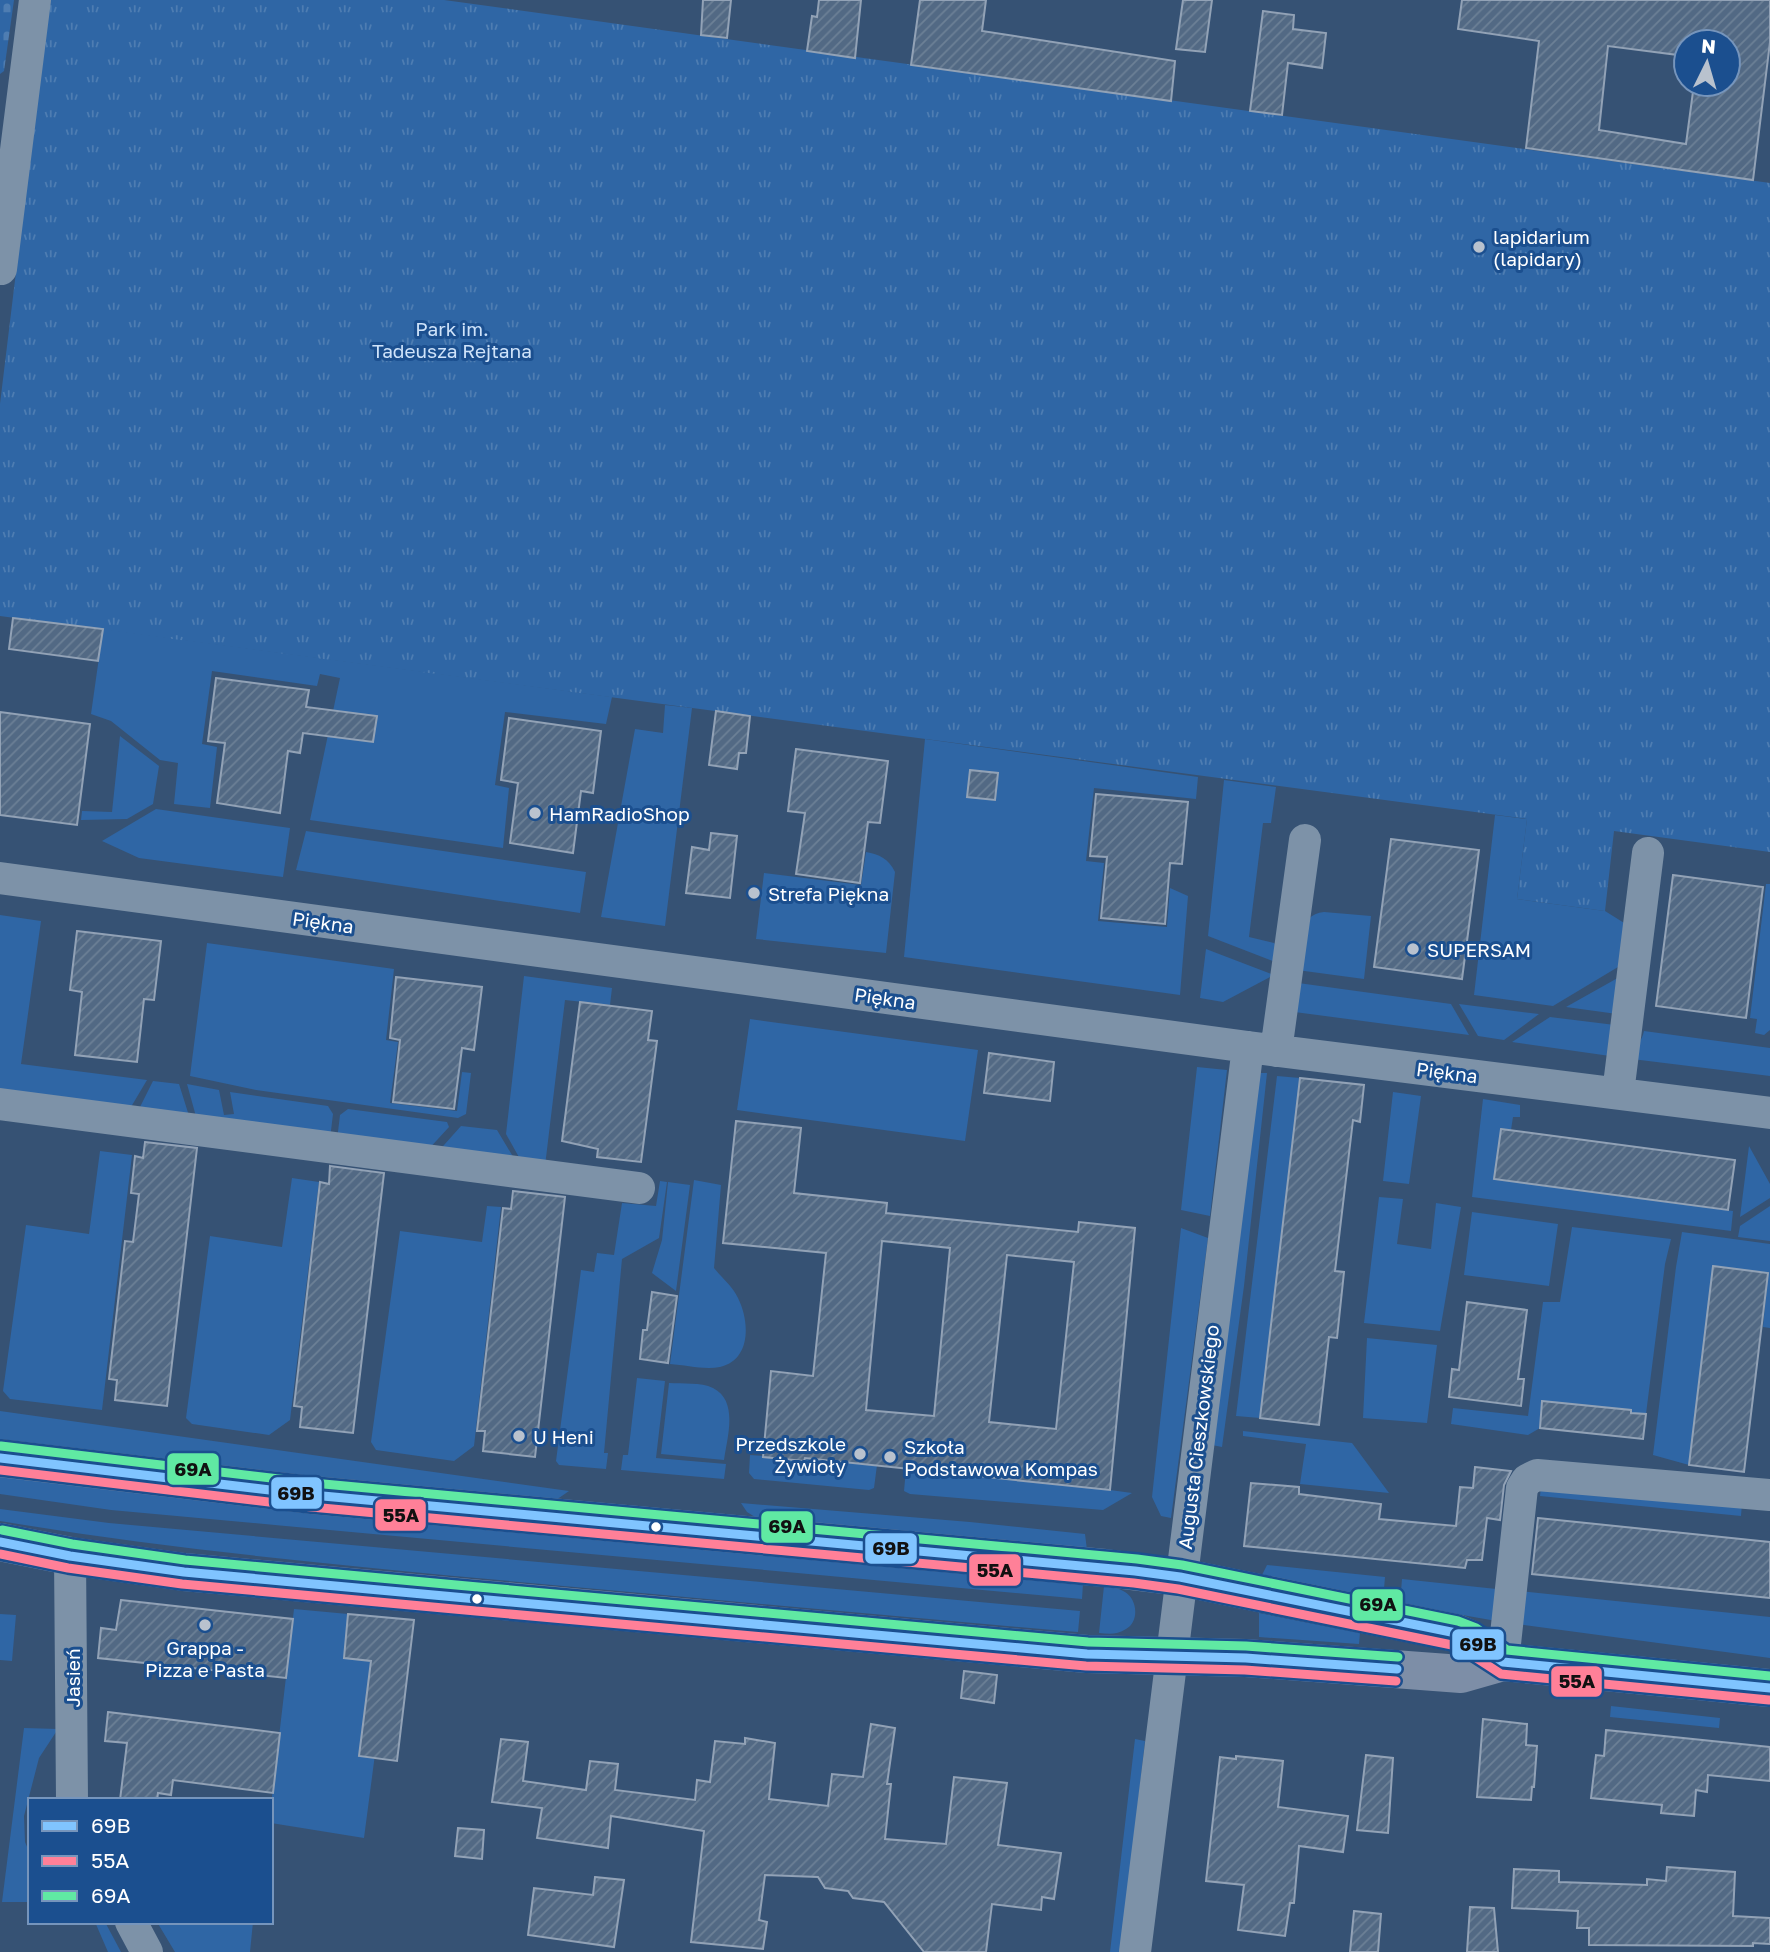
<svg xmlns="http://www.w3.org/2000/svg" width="1770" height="1952" viewBox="0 0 1770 1952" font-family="'Golos Text',sans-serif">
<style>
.grass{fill:#2f66a5}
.cemetery{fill:url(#cemetery-stones)}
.park{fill:url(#park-tufts)}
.building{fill:url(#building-hatch);stroke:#92a2b6;stroke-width:2;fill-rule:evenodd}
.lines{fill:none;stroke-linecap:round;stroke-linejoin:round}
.minor{stroke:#7d92a8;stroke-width:32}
.major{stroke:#7d8ea7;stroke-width:38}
.bus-1-casing{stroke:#1b4f8f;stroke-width:14}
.bus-2-casing{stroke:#1b4f8f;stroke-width:14}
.bus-3-casing{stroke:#1b4f8f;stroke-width:14}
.bus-1{stroke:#80c4ff;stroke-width:9}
.bus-2{stroke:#ff8098;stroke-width:9}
.bus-3{stroke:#60e9a3;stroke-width:9}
.poi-dot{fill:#b9c2ce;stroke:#1b4f8f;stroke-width:2.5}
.bus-dot{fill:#fff;stroke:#1b4f8f;stroke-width:2.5}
.labels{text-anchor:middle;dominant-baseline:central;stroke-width:6;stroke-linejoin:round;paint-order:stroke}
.poi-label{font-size:19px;fill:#fff;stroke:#1b4f8f;text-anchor:start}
.park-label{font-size:19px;fill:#cfe3fa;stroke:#1b4f8f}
.street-label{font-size:19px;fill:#fff;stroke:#1b4f8f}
.line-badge{stroke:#1b4f8f;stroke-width:2.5}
.pale-badge-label{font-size:19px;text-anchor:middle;font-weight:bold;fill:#111}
</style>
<defs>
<pattern id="cemetery-stones" width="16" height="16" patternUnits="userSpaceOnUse" patternTransform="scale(1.75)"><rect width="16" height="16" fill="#2f66a5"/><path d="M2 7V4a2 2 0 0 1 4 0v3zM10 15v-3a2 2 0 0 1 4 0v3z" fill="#4e7db2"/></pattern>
<pattern id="park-tufts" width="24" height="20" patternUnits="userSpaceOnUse" patternTransform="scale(1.75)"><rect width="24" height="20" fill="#2f66a5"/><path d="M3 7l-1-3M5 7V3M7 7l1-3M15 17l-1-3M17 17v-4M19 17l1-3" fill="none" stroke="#4e7db2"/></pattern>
<pattern id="building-hatch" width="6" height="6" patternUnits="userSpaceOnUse" patternTransform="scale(1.75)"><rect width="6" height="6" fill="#526984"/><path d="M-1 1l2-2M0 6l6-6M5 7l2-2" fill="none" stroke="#6c8096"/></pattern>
</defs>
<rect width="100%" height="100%" fill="#365274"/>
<!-- grass -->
<path class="grass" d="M103 629 612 697 606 724 505 712 495 785 509 788 503 848 310 820 340 678 320 674 317 686 212 671 202 744 217 747 210 808 174 804 178 763 160 760 111 721 91 714Z
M665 705 692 708 665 926 601 917 635 729 663 733Z
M120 736 159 766 153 804 127 819 81 820 82 811 112 812Z
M925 739 1198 777 1196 799 1094 788 1086 861 1104 863 1098 921 1167 927 1170 888 1188 896 1180 995 904 957Z
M1224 780 1276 787 1271 823H1263L1249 937 1274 943 1278 947V963L1208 936Z
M156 809 290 828 283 877 139 858 102 841Z
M1495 815 1527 819 1517 899 1605 911 1629 926 1623 964 1553 1006 1474 995Z
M306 831 586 872 580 913 296 870Z
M866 852C879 854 889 859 895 872L886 953 756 939 764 873 861 885Z
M1766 884H1770V1030L1764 1035 1755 1033 1757 1019 1750 1018Z
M1324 912 1371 916 1364 979 1297 970C1300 949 1297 914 1324 912Z
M0 915 41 921 21 1064 147 1080 128 1112 0 1094Z
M207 943 394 969 386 1040 398 1042 390 1103 457 1111 462 1072 471 1073 466 1114 458 1118 256 1090 190 1076Z
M1206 949 1274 975 1223 1002 1200 998Z
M1623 975 1617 1014 1566 1007Z
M524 976 612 988 610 1005 565 1000 545 1166 525 1168 506 1134Z
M1291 982 1451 1004 1469 1035 1287 1011Z
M1459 1004 1539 1014 1504 1040 1478 1036Z
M1550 1017 1615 1025 1610 1056 1512 1042Z
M750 1019 978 1050 965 1141 737 1110Z
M1644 1031 1770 1048V1076L1632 1059C1633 1048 1642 1042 1644 1031Z
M1197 1067 1227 1070 1210 1216 1181 1210Z
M1259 1073H1267L1244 1286 1222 1447 1212 1445Z
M1277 1076 1300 1078 1260 1418 1236 1416Z
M153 1081 179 1084 190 1119 137 1113Z
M187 1084 219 1090 224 1115 234 1114 230 1092 328 1106 333 1114 330 1139 197 1120Z
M1393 1092 1421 1096 1409 1184 1383 1181Z
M1483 1099 1520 1105V1117H1513L1511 1130 1501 1129 1495 1179 1733 1211 1731 1231 1472 1197Z
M348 1109 447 1122 449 1127 426 1152 337 1140 340 1115Z
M461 1126 497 1130 518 1165 436 1154Z
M1749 1146 1770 1184V1198L1740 1217Z
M100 1151 132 1155 102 1410 10 1399 3 1391 26 1225 89 1234Z
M292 1178 319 1182 290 1420 269 1435 192 1424 186 1418 210 1236 282 1247Z
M694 1180 721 1185 714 1268C722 1278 733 1287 738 1298 750 1322 751 1360 720 1367 704 1370 686 1365 670 1364Z
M660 1181 667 1182 659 1238 622 1259 604 1453H608L606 1469 559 1465 556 1461 581 1270 594 1272 597 1253 614 1255 622 1203 656 1206Z
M668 1182 690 1185 676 1291 652 1273 662 1240Z
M1379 1197 1403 1199 1397 1244 1431 1249 1436 1203 1461 1207 1440 1331 1364 1323Z
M487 1206 501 1207 474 1446 454 1461 376 1450 371 1442 400 1231 482 1242Z
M1770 1206V1241L1738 1237 1740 1226Z
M1472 1212 1558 1224 1549 1286 1464 1275Z
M1572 1227 1671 1239 1665 1264 1646 1414 1631 1413V1410L1542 1402 1540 1428 1528 1435 1451 1424 1453 1408 1528 1416 1543 1302H1560Z
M1181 1228 1208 1238 1171 1518 1161 1516 1152 1497Z
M1682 1232 1770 1244V1328L1763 1327 1768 1273 1713 1266 1689 1465 1653 1455 1676 1267Z
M1367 1338 1437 1345 1427 1423 1363 1418Z
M637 1378 665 1381 656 1458 726 1464 724 1479 621 1470 623 1455H628Z
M669 1383C682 1384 701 1382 713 1388 739 1401 727 1438 724 1460L661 1454Z
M0 1411 569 1491 556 1500 278 1477 0 1439Z
M1243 1431 1352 1443 1389 1493 1300 1484 1306 1444 1243 1436Z
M750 1455 877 1465 874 1488 869 1490 754 1479 749 1473Z
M906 1469 1110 1490 1132 1493 1103 1510 910 1494 904 1491Z
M0 1475 1083 1584 1082 1599 111 1510 0 1494Z
M1541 1486 1742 1503 1741 1516 1540 1496Z
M741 1503 970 1522 1085 1534 1087 1550 755 1517 747 1512Z
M0 1509 109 1523 1080 1611 1078 1632C899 1617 720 1600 541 1584 360 1567 179 1551 0 1521Z
M1267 1565 1385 1577 1383 1601 1262 1575Z
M1402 1579 1506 1590 1502 1622 1400 1604Z
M1104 1586C1111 1587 1119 1588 1125 1592 1138 1600 1139 1622 1126 1629 1117 1635 1109 1634 1099 1633Z
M1520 1591 1770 1617V1658L1517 1624Z
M294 1609 348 1614 344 1658 387 1663 364 1838 271 1823V1805Z
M1259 1613 1360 1633 1359 1644 1259 1637Z
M0 1614 16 1615 12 1661 0 1660Z
M1611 1706 1720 1718 1719 1728 1610 1717Z
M24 1728 58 1729 39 1758 24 1816 25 1842 30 1854V1902H2Z
M1135 1739 1145 1741 1121 1952H1110Z
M95 1922H105L121 1952H108Z
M157 1922H253L250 1952H175Z"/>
<!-- cemetery -->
<path class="cemetery" d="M0 0H14L4 71 0 74Z"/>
<!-- park -->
<path class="park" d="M49 0H444L1770 183V852L1614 831 1605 911 1517 899 1527 819 0 616V404Z"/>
<!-- building -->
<path class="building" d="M703 0H731L727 38 701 35Z
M819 0H861L855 58 807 51 812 16 817 17Z
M920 0H986L982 31 1175 61 1171 101 911 65Z
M1183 0H1212L1205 52 1176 49Z
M1462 0H1770V42L1753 180 1526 148 1539 41 1458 29ZM1686 42H1728V84H1694L1686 144 1599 130 1608 46 1686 56Z
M1263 11 1294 15 1293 29 1326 33 1322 68 1288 63 1282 115 1250 111Z
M13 618 103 629 98 661 9 649Z
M216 678 309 690 306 707 377 716 373 742 303 733 300 753 288 751 280 813 217 803 225 743 208 741Z
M716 711 750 716 746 753H739L737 769 709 765Z
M0 712 90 724 77 825 0 815Z
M509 718 601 731 593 793 581 791 573 853 510 843 518 783 501 780Z
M796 749 888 761 880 823 868 822 860 883 796 874 805 813 788 811Z
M970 770 998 773 995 800 967 797Z
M1096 794 1188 802 1182 864 1170 863 1165 924 1101 918 1107 857 1090 856Z
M711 833 737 836 730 898 686 893 692 847 709 850Z
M1391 839 1479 850 1462 979 1374 967Z
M1673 875 1763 887 1746 1018 1656 1006Z
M77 931 161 941 154 1000 144 999 137 1062 75 1055 82 992 70 990Z
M396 977 482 987 474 1050 462 1048 454 1109 393 1102 400 1040 390 1038Z
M580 1002 652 1011 648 1040 657 1041 641 1162 597 1157 598 1149 562 1141Z
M989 1053 1054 1062 1050 1101 984 1093Z
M1300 1078 1364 1085 1360 1122 1353 1120 1335 1271 1344 1272 1337 1338 1329 1337 1319 1425 1260 1418Z
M736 1121 801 1128 794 1193 887 1203 886 1213 1078 1232 1079 1222 1135 1228 1110 1490 805 1458 804 1461 763 1457 771 1371 813 1376 826 1253 723 1243ZM882 1241 950 1248 934 1416 866 1410ZM1007 1255 1074 1262 1056 1429 989 1422Z
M1501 1129 1735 1160 1728 1210 1494 1179Z
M145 1142 197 1148 167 1406 115 1400 117 1380 109 1379 125 1241 133 1242 139 1194 131 1193 135 1156 143 1158Z
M330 1166 384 1173 353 1433 300 1427 302 1407 294 1406 320 1182 329 1184Z
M513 1191 565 1197 535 1457 483 1451 485 1431H477L503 1208 511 1209Z
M1713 1266 1768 1273 1744 1472 1689 1465Z
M652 1292 677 1296 668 1363 640 1359 643 1330H647Z
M1467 1302 1527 1310 1518 1379H1524L1521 1406 1449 1397 1452 1369 1459 1370Z
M1542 1401 1631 1410V1413L1646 1414 1643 1439 1540 1428Z
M1475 1467 1511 1471 1504 1485 1500 1520 1487 1518 1482 1560H1467L1465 1568 1244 1546 1251 1483 1299 1487V1494L1381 1504 1379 1519 1456 1526 1460 1487 1473 1488Z
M1538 1518 1770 1542V1598L1532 1574Z
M121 1600 293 1619 286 1678 98 1658 101 1628 116 1630Z
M348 1614 414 1620 397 1761 359 1756 371 1661 344 1658Z
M964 1671 997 1675 994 1703 961 1698Z
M108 1712 280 1733 273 1793 173 1780 171 1795 158 1793 157 1800H120L127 1743 105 1741Z
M1483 1719 1527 1724 1526 1745 1537 1746 1534 1787H1532L1531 1800 1477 1797Z
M871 1724 895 1728 887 1784H891L885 1839 946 1844 954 1777 1007 1783 998 1845 1061 1853 1054 1899 1042 1897 1041 1910 992 1904 986 1952H924L884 1902 853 1898 848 1891 825 1888 818 1877 765 1875 759 1920 767 1922 763 1949 691 1942 704 1831 611 1816 608 1848 537 1838 542 1808 492 1802 501 1739 528 1742 523 1781 586 1790 590 1761 618 1764 615 1790 695 1800 697 1780 710 1782 715 1741 745 1744V1738L775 1743 769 1799 828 1806 832 1774 863 1777Z
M1606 1730 1770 1747V1781L1708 1775 1707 1792 1696 1790 1694 1816 1661 1813 1662 1805 1591 1798 1596 1755 1604 1756Z
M1366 1755 1393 1758 1388 1833 1357 1830Z
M1236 1756 1283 1761 1278 1807 1348 1816 1343 1852 1299 1846 1294 1903H1290L1285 1936 1238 1930 1244 1885 1206 1881 1220 1757 1236 1759Z
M458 1828 484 1830 482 1859 455 1856Z
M1667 1867 1735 1872 1733 1916 1770 1918V1944L1753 1943V1946L1589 1945V1928H1577L1578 1911 1512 1908 1514 1869 1559 1871V1882L1647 1885V1879L1666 1881Z
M595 1877 624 1880 614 1947 528 1935 534 1888 593 1895Z
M1470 1907 1494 1908 1498 1952H1467Z
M1354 1911 1381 1914 1378 1952H1350Z"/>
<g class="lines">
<!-- minor -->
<path class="minor" d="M1 269 35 0
M0 878 1248 1047 1770 1113
M1276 1051 1305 840
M1618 1093 1648 853
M0 1104 639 1188
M70 1556 72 1800
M1503 1662 1522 1488 1527 1480 1537 1475 1770 1495
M131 1922 147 1952
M1135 1952 1248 1047"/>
<!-- major -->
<path class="major" d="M0 1458 312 1495 1105 1568 1180 1577 1456 1633 1470 1639 1503 1662
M0 1542 70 1556 184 1572 1087 1654 1246 1658 1461 1674 1503 1662 1770 1688"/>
<!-- bus-1 casing -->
<g class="bus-1-casing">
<path id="bus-1" d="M0 1458 312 1495 1135 1571 1180 1577 1456 1633 1470 1639 1503 1662 1770 1688
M0 1542 70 1556 184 1572 477 1599 1087 1654 1246 1658 1397 1669"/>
</g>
<!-- bus-2 casing -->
<g class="bus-2-casing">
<path id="bus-2" d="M0 1470 311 1507 1134 1583 1178 1589 1452 1645 1464 1650 1501 1674 1769 1700
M0 1554 68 1568 182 1584 476 1611 1086 1666 1245 1670 1396 1681"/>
</g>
<!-- bus-3 casing -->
<g class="bus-3-casing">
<path id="bus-3" d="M1 1446 313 1483 1137 1559 1182 1565 1458 1621 1476 1628 1507 1650 1770 1676
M2 1530 72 1544 185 1560 478 1587 1088 1642 1246 1646 1398 1657"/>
</g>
<!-- bus-1 -->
<use href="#bus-1" class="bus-1"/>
<!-- bus-2 -->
<use href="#bus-2" class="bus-2"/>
<!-- bus-3 -->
<use href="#bus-3" class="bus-3"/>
</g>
<!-- markers -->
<g class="poi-dot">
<circle cx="1479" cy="247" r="7"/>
<circle cx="535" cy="813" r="7"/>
<circle cx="754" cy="893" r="7"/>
<circle cx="1413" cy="949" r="7"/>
<circle cx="519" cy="1436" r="7"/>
<circle cx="860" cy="1454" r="7"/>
<circle cx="890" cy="1457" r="7"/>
<circle cx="205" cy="1625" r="7"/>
</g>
<g class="bus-dot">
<circle cx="656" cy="1527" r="6"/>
<circle cx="477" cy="1599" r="6"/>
</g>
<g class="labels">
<!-- poi labels -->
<g class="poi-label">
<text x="1493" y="236">lapidarium<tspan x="1493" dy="22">(lapidary)</tspan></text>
<text x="549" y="813">HamRadioShop</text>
<text x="768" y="893">Strefa Piękna</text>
<text x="1427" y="949">SUPERSAM</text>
<text x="533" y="1436">U Heni</text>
<text x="846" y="1443" text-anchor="end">Przedszkole<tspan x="846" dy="22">Żywioły</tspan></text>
<text x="904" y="1446">Szkoła<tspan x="904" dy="22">Podstawowa Kompas</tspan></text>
<text x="205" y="1647" text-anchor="middle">Grappa -<tspan x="205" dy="22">Pizza e Pasta</tspan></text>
</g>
<!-- park labels -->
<g class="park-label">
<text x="452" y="328">Park im.<tspan x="452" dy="22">Tadeusza Rejtana</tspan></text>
</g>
<!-- street labels -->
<g class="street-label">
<text transform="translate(323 922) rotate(8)">Piękna</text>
<text transform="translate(885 998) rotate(8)">Piękna</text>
<text transform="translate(1447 1072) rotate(7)">Piękna</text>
<text transform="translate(1198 1437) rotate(-83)">Augusta Cieszkowskiego</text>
<text transform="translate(72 1678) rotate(-90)">Jasień</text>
</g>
</g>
<g class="line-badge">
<rect x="166" y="1452" width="54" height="34" rx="7" fill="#60e9a3"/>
<rect x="270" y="1476" width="53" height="34" rx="7" fill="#80c4ff"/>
<rect x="374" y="1498" width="53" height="34" rx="7" fill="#ff8098"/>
<rect x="760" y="1510" width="54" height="34" rx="7" fill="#60e9a3"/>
<rect x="864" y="1532" width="54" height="33" rx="7" fill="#80c4ff"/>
<rect x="968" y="1553" width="54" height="34" rx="7" fill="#ff8098"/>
<rect x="1351" y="1588" width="53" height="34" rx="7" fill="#60e9a3"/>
<rect x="1451" y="1628" width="54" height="33" rx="7" fill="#80c4ff"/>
<rect x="1550" y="1665" width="53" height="33" rx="7" fill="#ff8098"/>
</g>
<g class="pale-badge-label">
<text x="193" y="1476">69A</text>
<text x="296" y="1500">69B</text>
<text x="401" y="1522">55A</text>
<text x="787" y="1533">69A</text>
<text x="891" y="1555">69B</text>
<text x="995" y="1577">55A</text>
<text x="1378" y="1611">69A</text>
<text x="1478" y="1651">69B</text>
<text x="1577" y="1688">55A</text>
</g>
<!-- legend -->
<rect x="28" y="1798" width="245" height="126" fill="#1b4f8f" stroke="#7695bc" stroke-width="2"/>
<rect x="42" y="1821" width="35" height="10" fill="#80c4ff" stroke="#7695bc" stroke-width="2"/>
<text x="91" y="1833" font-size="21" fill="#ffffff">69B</text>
<rect x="42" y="1856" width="35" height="10" fill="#ff8098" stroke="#7695bc" stroke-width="2"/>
<text x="91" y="1868" font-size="21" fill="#ffffff">55A</text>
<rect x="42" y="1891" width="35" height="10" fill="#60e9a3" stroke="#7695bc" stroke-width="2"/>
<text x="91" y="1903" font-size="21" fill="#ffffff">69A</text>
<!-- north arrow -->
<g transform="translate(1707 63) rotate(5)"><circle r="33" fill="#1b4f8f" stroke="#7695bc" stroke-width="2"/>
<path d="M0-5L12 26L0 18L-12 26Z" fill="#b9c2ce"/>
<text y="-10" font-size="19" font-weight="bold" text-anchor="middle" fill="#ffffff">N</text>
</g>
</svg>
